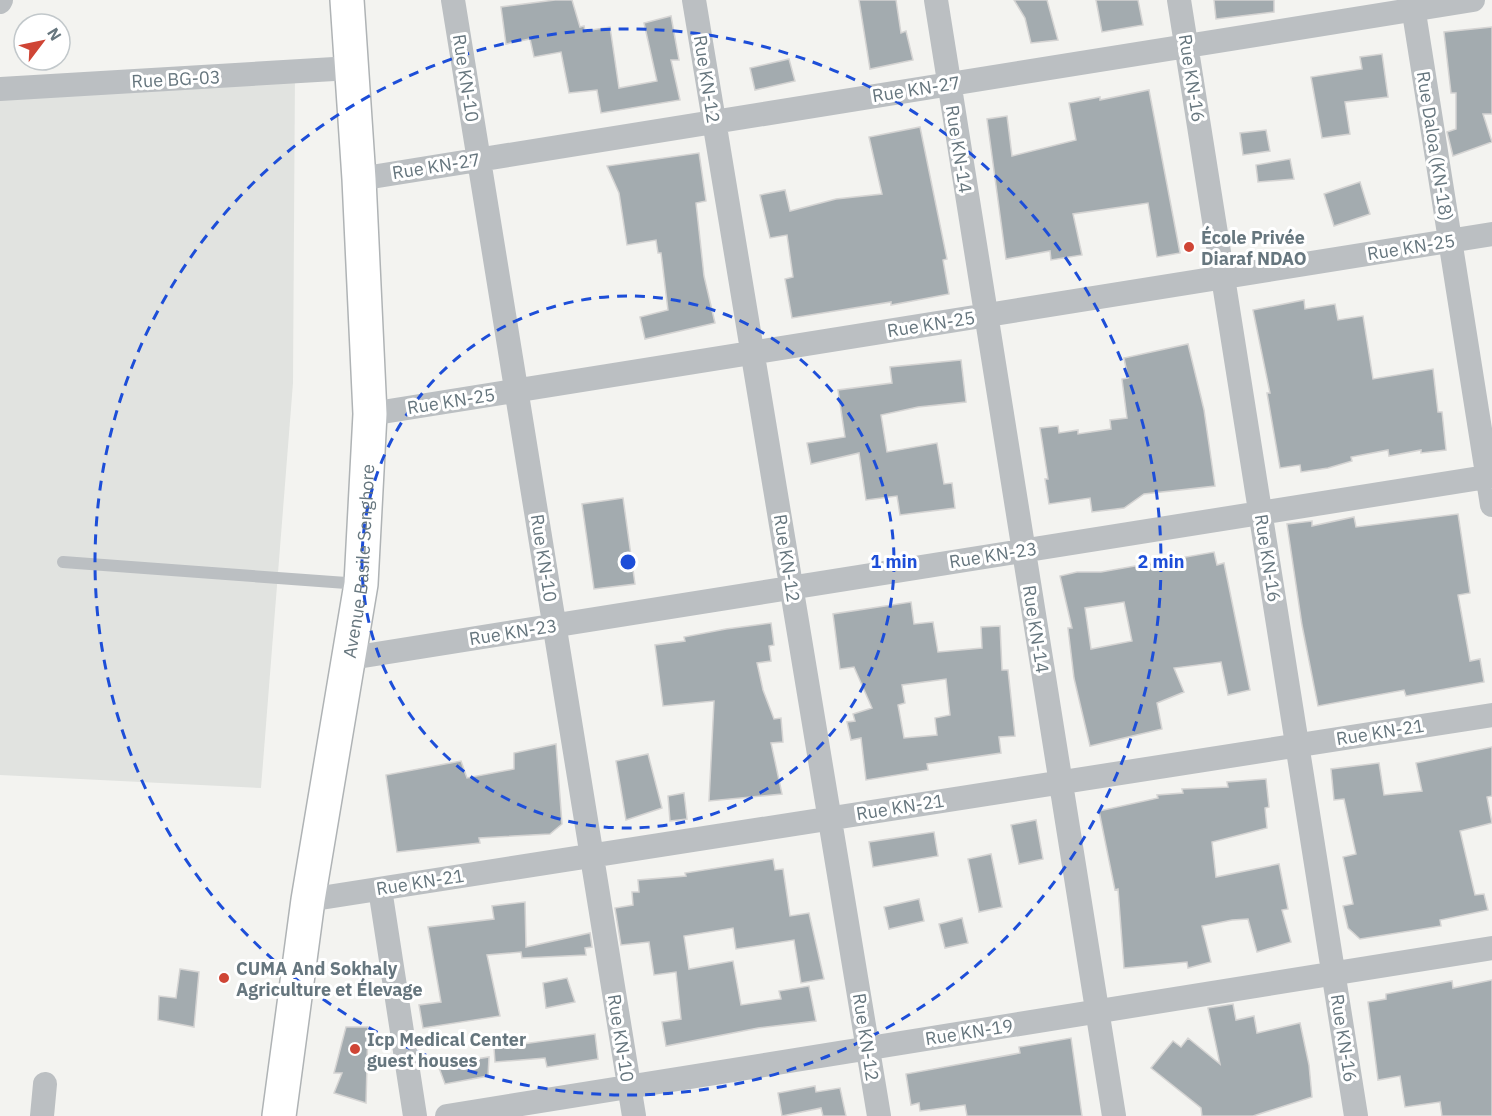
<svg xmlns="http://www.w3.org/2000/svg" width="1492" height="1116" viewBox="0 0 1492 1116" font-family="'IBM Plex Sans',sans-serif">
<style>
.built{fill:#e1e3e0}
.building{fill:#a3abaf;stroke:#d5d4d3;stroke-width:1.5;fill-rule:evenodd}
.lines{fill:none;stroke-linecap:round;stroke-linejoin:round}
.trunk-casing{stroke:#afb3b5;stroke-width:36}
.service{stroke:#bbbfc2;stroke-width:12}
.minor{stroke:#bbbfc2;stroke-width:24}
.trunk{stroke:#fff;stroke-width:33}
.ring{fill:none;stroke:#1d4ed8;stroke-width:3;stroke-dasharray:10 8}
.poi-dot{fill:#cf4535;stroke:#fff;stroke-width:2}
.labels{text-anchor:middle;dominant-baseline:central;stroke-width:6;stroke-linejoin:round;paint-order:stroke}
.street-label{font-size:18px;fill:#66767e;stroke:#fff}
.poi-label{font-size:18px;font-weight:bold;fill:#66767e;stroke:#fff;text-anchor:start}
.centre{fill:#1d4ed8;stroke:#fff;stroke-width:3}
.ring-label{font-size:18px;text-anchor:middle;font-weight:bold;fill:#1d4ed8;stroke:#fff;stroke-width:6;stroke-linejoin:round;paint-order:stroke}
</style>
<rect width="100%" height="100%" fill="#f3f3f0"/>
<!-- built -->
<path class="built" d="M295 71 293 383 261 788 0 775V89Z"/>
<!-- building -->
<path class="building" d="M555 0H572L580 27 584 26 585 31 610 27 619 88 657 81 644 23 671 16 679 60H671L680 100 601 113 597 90 569 93 561 52 534 57 530 39 506 44 501 7Z
M859 0H896L901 33 906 31 913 60 870 69Z
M1014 0H1047L1058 40 1031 43 1025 18Z
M1096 0H1138L1143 25 1102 32Z
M1214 0H1274V12L1216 19Z
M1492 27V114H1483L1492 142 1453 156 1447 132 1456 129V93H1451L1444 32Z
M1382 54 1388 97 1345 102 1350 134 1322 138 1311 77 1362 69 1360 57Z
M789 59 795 81 755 90 750 68Z
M1149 90 1180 253 1157 257 1148 203 1073 214 1082 255 1051 260 1050 251 1006 259 987 119 1007 116 1012 156 1076 140 1069 103 1100 97V100Z
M920 127 947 259 943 260 949 294 891 305V302L792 318 785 279 793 277 787 235 770 238 760 195 785 190 790 211 836 199 882 194 869 137Z
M1266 130 1270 151 1243 155 1240 133Z
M699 153 706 201 696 203 704 276 715 323 645 339 640 317 668 310 661 253H658L656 240 627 245 619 193 607 166Z
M1290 159 1294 179 1258 182 1256 165Z
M1360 182 1370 214 1334 226 1324 194Z
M1304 300 1305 309 1335 304 1338 320 1363 316 1373 379 1433 369 1438 412H1442L1446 450 1421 453V450L1389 456 1388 450 1351 457 1352 461 1328 468 1301 472 1300 465 1280 468 1267 393H1270L1253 310Z
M1188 344 1204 410 1215 486 1144 494 1124 508 1092 512 1090 498 1049 504 1045 479H1048L1040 428 1058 426 1059 433 1078 430V434L1111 429 1110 420 1127 418 1122 379 1128 378 1124 358Z
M961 360 966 402 918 407 881 415 887 452 937 443 944 484 952 483 955 508 900 515 897 496 866 500 859 453 811 464 807 443 845 437 838 390 892 383 890 367Z
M623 498 635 584 594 589 582 504Z
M1458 514 1470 593 1458 595 1470 661 1480 659 1484 682 1406 696 1404 690 1318 706 1302 625 1287 524 1312 521V526L1354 517 1356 527Z
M1214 552 1217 565 1224 563 1250 690 1228 695 1221 662 1174 668 1184 692 1157 703 1162 729 1090 746 1074 678 1068 628H1072L1060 576 1077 572H1101ZM1124 602 1132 641 1091 649 1085 608Z
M911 602 914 624 933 622 938 652 982 648 981 627 1000 626 1002 670H1008L1015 736 999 737 1001 753 927 764 928 770 866 780 861 738 851 740 847 722 855 721 853 714 872 708 854 667 840 669 833 614ZM946 679 950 715 935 718 937 735 904 738 898 705 905 703 902 685Z
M771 623 774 645 769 646 771 661 757 663 763 690 774 719 781 718 783 742 771 743 782 794 709 801 714 701 663 706 655 645 685 641 684 637 726 629Z
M556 744 562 824 550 834 479 838 480 843 397 852 386 775 461 761 467 778 514 769V753Z
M1492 747V796L1487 797 1492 823 1460 831 1475 895 1484 894 1488 910 1440 920 1441 926 1360 939 1348 928 1343 906 1353 904 1343 857 1356 854 1344 799 1334 800 1331 769 1379 763 1384 795 1422 791 1416 763Z
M648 754 662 808 626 820 616 761Z
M1266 779 1269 807 1265 808 1267 828 1212 842 1216 877 1279 864 1288 909 1282 910 1291 942 1257 952 1248 919 1232 920 1202 926 1211 962 1188 968 1187 962 1124 968 1118 889 1115 890 1099 811 1158 798 1157 795 1183 793 1182 789 1228 787 1227 782Z
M684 793 687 819 670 821 668 796Z
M1036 820 1043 859 1019 864 1011 825Z
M934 832 938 856 873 867 869 842Z
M991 854 1002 907 979 912 968 859Z
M773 859 775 870 783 869 790 916 809 913 824 979 801 983 794 940 736 949 733 928 684 936 689 969 733 961 741 1005 781 999 779 991 809 986 816 1021 758 1028 666 1046 662 1022 681 1019 676 972 654 975 649 942 621 945 615 908 633 905 632 892H639L638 880 686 876 685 873Z
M919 899 924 921 889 929 884 907Z
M525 902 526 947 590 933 592 947 585 948 586 955 522 958 521 952 487 955 500 1016 423 1028 419 1005 441 1002 428 927 494 919 492 906Z
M962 918 968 943 945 948 939 924Z
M180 969 199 972 194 1027 158 1020 159 996 176 998Z
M567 978 575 1002 546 1008 543 983Z
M1492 980V1116H1442L1440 1102 1405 1107 1400 1076 1378 1080 1368 1002 1386 999V994L1452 981 1453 988Z
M1233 1004 1236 1020 1254 1016 1257 1033 1300 1023 1309 1065 1312 1097 1253 1116H1202L1201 1108 1151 1068 1173 1041 1181 1047 1188 1038 1220 1064 1208 1008Z
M346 1027H368L366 1103 334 1093 342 1073H334Z
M595 1034 598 1059 547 1067 545 1058 495 1062 494 1048Z
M1071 1038 1082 1116H967L965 1105 920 1111 919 1103 911 1105 906 1074 1020 1053 1019 1047Z
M489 1057 488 1076 445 1084 438 1065Z
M815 1086 816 1092 840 1088 846 1116H823L821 1108 782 1116 778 1093Z"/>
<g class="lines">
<!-- trunk casing -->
<g class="trunk-casing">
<g id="trunk">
<path id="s1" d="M279 1116 308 900 361 584 370 414 359 179 347 0"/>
</g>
</g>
<!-- service -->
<path class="service" d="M63 562 360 584"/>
<!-- minor -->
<path class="minor" d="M453 0 634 1116
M694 0 879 1116
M936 0 1114 1116
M1179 0 1356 1116
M1412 0 1492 505
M0 2 1 0
M0 89 351 68
M359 179 1473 0
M370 414 1492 234
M351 658 1492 476
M380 889 415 1116
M308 900 1492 715
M42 1116 45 1084
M447 1116 1492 948"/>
<!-- trunk -->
<use href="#trunk" class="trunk"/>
</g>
<!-- distance rings -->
<g class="ring">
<circle cx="628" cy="562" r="266"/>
<circle cx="628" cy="562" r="533"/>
</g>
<!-- markers -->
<g class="poi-dot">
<circle cx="1189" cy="247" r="6"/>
<circle cx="224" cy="978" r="6"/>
<circle cx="355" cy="1049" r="6"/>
</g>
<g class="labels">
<!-- street labels -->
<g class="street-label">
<text transform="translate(466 78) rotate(81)">Rue KN-10</text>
<text transform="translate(1192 78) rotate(81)">Rue KN-16</text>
<text transform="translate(176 79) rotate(-3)">Rue BG-03</text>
<text transform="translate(707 79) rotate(81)">Rue KN-12</text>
<text transform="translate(916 89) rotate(-9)">Rue KN-27</text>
<text transform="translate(1435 146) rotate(81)">Rue Daloa (KN-18)</text>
<text transform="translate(959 149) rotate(81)">Rue KN-14</text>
<text transform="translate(436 166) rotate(-9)">Rue KN-27</text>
<text transform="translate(1411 247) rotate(-9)">Rue KN-25</text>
<text transform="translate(931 324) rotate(-9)">Rue KN-25</text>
<text transform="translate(451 401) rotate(-9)">Rue KN-25</text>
<text transform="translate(993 555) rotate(-9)">Rue KN-23</text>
<text transform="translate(544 558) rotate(81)">Rue KN-10</text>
<text transform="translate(787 558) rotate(81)">Rue KN-12</text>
<text transform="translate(1268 558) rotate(81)">Rue KN-16</text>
<text stroke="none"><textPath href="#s1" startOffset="561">Avenue Basile Senghore</textPath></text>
<text transform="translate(1036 629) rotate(81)">Rue KN-14</text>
<text transform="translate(513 632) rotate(-9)">Rue KN-23</text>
<text transform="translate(1380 732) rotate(-9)">Rue KN-21</text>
<text transform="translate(900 807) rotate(-9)">Rue KN-21</text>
<text transform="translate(420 882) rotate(-9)">Rue KN-21</text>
<text transform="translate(969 1032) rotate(-9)">Rue KN-19</text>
<text transform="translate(866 1037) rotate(81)">Rue KN-12</text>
<text transform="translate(621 1038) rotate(81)">Rue KN-10</text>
<text transform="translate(1344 1038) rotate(81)">Rue KN-16</text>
</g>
<!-- poi labels -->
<g class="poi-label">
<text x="1201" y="237">École Privée<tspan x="1201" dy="21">Diaraf NDAO</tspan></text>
<text x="236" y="968">CUMA And Sokhaly<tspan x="236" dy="21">Agriculture et Élevage</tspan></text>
<text x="367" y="1039">Icp Medical Center<tspan x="367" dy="21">guest houses</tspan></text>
</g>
</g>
<circle cx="628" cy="562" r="9" class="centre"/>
<g class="ring-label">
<text x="894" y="568">1 min</text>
<text x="1161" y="568">2 min</text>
</g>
<!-- north arrow -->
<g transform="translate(42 42) rotate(58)"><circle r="28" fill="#ffffff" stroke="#c2c8cb" stroke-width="1.5"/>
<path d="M0-4.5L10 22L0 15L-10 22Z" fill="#cf4535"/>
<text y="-9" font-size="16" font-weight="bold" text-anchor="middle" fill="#66767e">N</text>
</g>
</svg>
